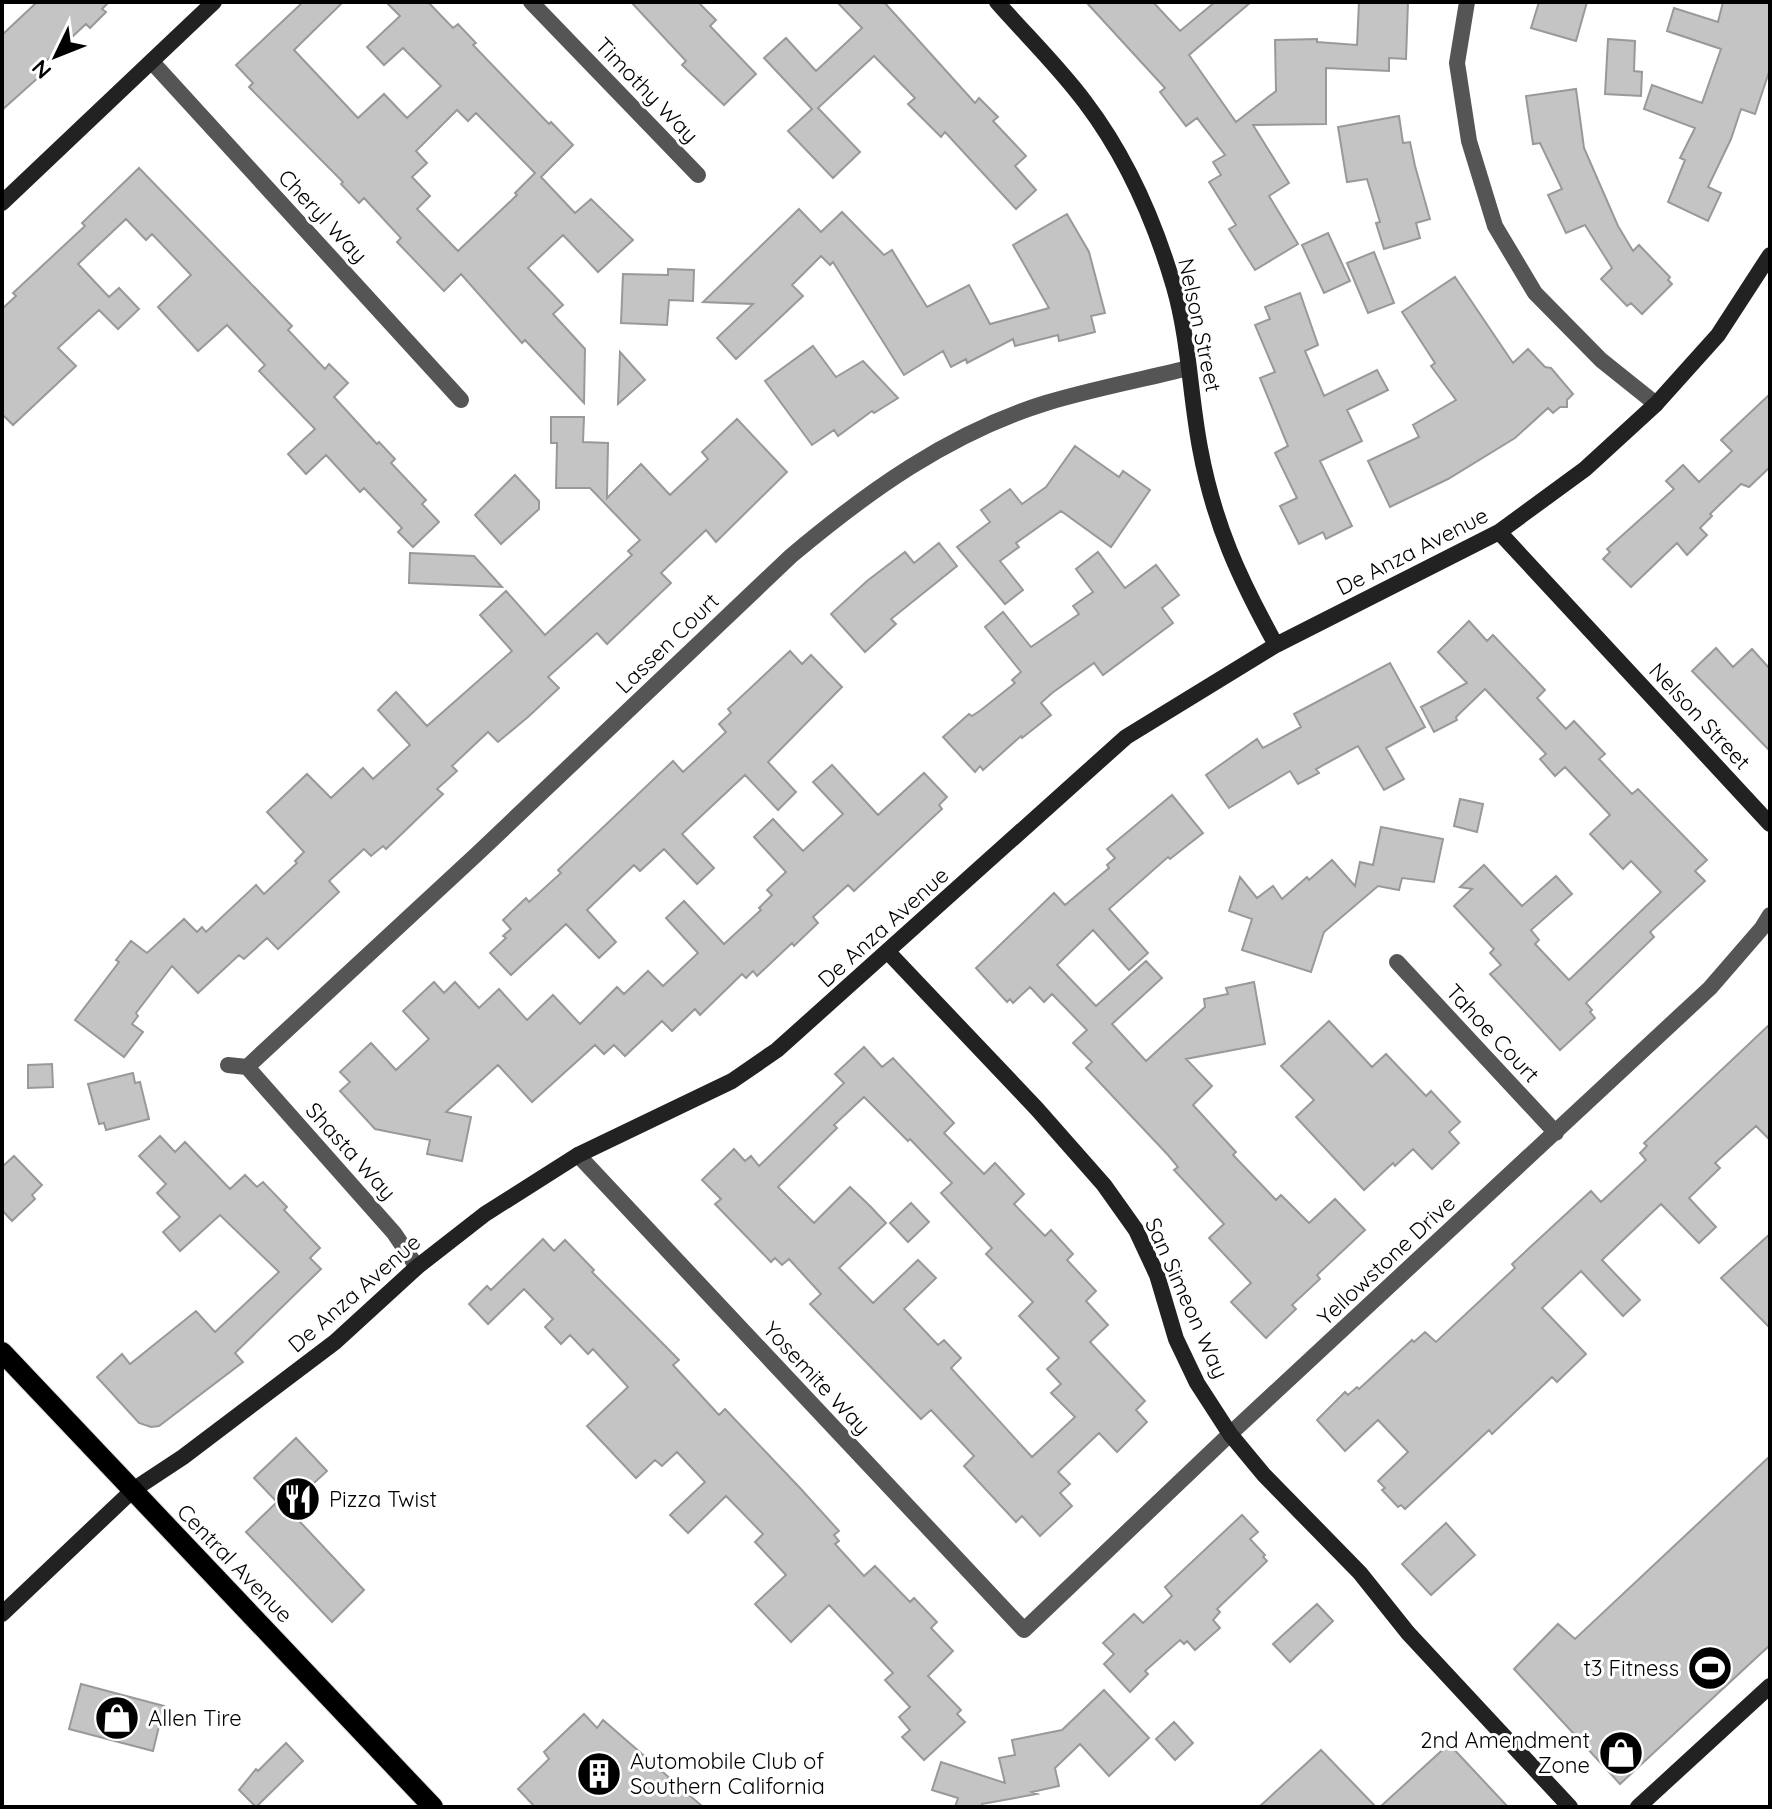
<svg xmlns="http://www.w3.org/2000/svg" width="1772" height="1809" viewBox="0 0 1772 1809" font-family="Quicksand,sans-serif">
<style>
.building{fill:#c4c4c4;stroke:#999;stroke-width:2;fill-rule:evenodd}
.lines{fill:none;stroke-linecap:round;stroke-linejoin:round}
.primary-casing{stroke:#dbdbdb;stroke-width:22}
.street{stroke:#555;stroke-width:16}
.secondary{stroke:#222;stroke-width:16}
.primary{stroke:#000;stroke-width:20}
.labels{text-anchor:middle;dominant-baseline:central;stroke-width:6;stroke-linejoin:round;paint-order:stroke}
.street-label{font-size:22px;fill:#000;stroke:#fff}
.poi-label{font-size:22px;fill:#000;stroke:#fff;text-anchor:start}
</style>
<rect width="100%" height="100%" fill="#fff"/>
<!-- building -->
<path class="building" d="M37 2H109L102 9 106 12 90 28 86 24 44 63 49 68 2 110V35Z
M303 2H343L294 50 358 118 384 94 407 118 441 86 403 48 384 65 367 47 400 16 386 2H428L453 28 458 24 476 43 473 45 549 124 551 122 573 145 541 177 575 213 591 199 633 240 598 272 563 235 528 268 563 305 553 314 585 349 584 403 525 340 522 343 461 274 444 291 397 242 401 238 364 198 359 203 341 184 343 182 249 87 253 83 236 65ZM457 110 468 121 476 113 535 173 515 193 517 195 458 251 417 209 430 196 412 177 427 163 416 151Z
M631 2H698L716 20 710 26 756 74 724 105 682 65 686 61Z
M837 2H884L975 103 979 98 998 117 993 121 1026 156 1015 166 1036 190 1016 209 945 132 941 137 908 104 915 98 874 56 818 108 860 152 833 178 788 131 812 109 764 58 786 38 816 71 862 28Z
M1086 2H1153L1180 31 1215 2H1251L1189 55 1236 122 1276 91 1275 40 1317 39V42L1357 45 1359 2H1408L1406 59 1389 58V71L1326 68V124L1253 125 1289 183 1269 196 1298 244 1255 270 1229 229 1236 225 1209 182 1221 175 1213 162 1225 155 1197 118 1186 126 1160 92 1165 88Z
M1539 2H1587L1576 41 1531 28Z
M1723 2H1770V69L1755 114 1741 109 1731 139 1708 187 1721 193 1708 221 1668 202 1685 160 1680 158 1695 128 1644 109 1652 85 1702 103 1721 49 1667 31 1674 8 1718 22Z
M1608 39 1635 41 1634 71 1642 72 1641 96 1605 94Z
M1576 89 1584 148 1618 226 1633 251 1639 245 1670 277 1668 280 1672 284 1642 314 1631 303 1627 306 1601 279 1612 268 1585 225 1566 233 1548 195 1562 189 1540 143 1533 144 1526 96Z
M1399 116 1403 143 1410 142 1415 166 1430 219 1416 223 1420 238 1384 249 1376 223 1380 222 1367 179 1347 182 1338 127Z
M139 168 292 326 288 330 325 369 329 364 348 383 334 397 377 444 379 442 395 459 391 463 426 500 422 504 439 522 413 547 398 532 402 528 364 488 360 492 326 455 306 474 288 454 315 429 259 371 265 365 227 325 198 351 158 307 191 275 152 234 146 240 126 219 78 264 109 297 119 288 139 309 118 329 99 310 58 348 76 366 13 425 2 414V309L16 296 13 293 85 226 82 223Z
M799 209 821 232 842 212 884 255 892 250 927 307 969 285 990 324 1049 308 1013 245 1067 214 1089 252 1105 313 1091 316 1095 332 1059 341 1058 335 1015 346 1013 339 967 363 966 359 951 367 943 351 904 375 833 262 830 265 821 256 792 285 803 296 736 359 717 338 753 304 703 302Z
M1328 233 1350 281 1324 293 1302 245Z
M1374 252 1394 303 1368 313 1347 263Z
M668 269 694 270 693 301 669 300 667 325 621 323 623 274 668 275Z
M1455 277 1513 363 1528 349 1545 367 1551 368 1573 394 1567 400V407H1560L1553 413 1548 408 1515 438 1448 479 1390 507 1368 461 1419 437 1413 425 1456 400 1431 366 1435 363 1402 312Z
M1300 293 1318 345 1305 351 1324 396 1377 370 1388 390 1347 410 1362 441 1320 461 1352 526 1326 539 1323 532 1299 544 1280 506 1297 498 1275 453 1288 446 1260 378 1275 372 1255 325 1270 319 1265 307Z
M813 346 836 377 863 361 898 398 874 413 872 411 838 436 834 430 812 445 765 381Z
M620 352 645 380 618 404Z
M1770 394V467L1749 487 1741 484 1710 514 1712 516 1700 528 1707 535 1687 555 1677 543 1631 587 1603 559 1610 552 1607 549 1674 489 1666 481 1683 465 1699 482 1732 451 1721 440Z
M551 417H584L583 442 608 443 607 498 641 464 670 495 708 459 702 452 737 419 787 472 716 542 706 530 661 573 671 583 607 644 597 633 548 677 559 688 528 717 498 742 488 732 452 766 457 771 437 789 443 794 386 849 383 846 371 856 364 849 329 881 339 892 278 949 267 938 244 959 239 955 198 993 172 966 136 1013 138 1016 132 1024 143 1032 124 1057 75 1020 119 962 116 960 131 941 147 953 184 919 197 932 202 927 206 932 256 885 264 894 297 863 295 861 304 852 267 812 307 774 331 798 363 768 373 779 410 745 378 710 396 692 427 726 512 651 480 615 506 591 545 635 632 555 628 551 640 540 590 488H556L557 443H551Z
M1075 446 1119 477 1123 471 1150 490 1111 547 1061 511 1016 543 1019 547 1000 561 1023 590 1005 604 957 547 990 522 981 510 1010 489 1022 504 1046 487Z
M515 475 539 501V509L501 544 475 515Z
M939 543 957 566 891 619 896 624 865 652 831 614 867 581 905 552 914 563Z
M1098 552 1125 588 1156 565 1179 595 1162 608 1173 623 1103 675 1094 663 1052 693 1041 703 1051 715 1022 738 1021 736 983 770 980 766 975 772 943 737 969 714 972 716 981 710 1015 683 1012 680 1021 672 985 627 1003 612 1031 647 1079 614 1073 606 1093 592 1076 569Z
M410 553 474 556 502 587 409 583Z
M1469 621 1487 641 1493 635 1545 690 1537 698 1566 729 1574 721 1605 754 1599 759 1632 794 1638 789 1707 860 1695 871 1705 881 1650 932 1654 937 1586 1003 1592 1010 1590 1012 1595 1018 1560 1050 1490 974 1501 965 1490 953 1494 949 1454 906 1472 889 1460 887 1484 865 1522 906 1556 876 1572 894 1531 930 1539 940 1535 944 1569 980 1661 892 1631 861 1623 869 1590 834 1610 815 1565 767 1555 776 1540 759 1546 754 1485 689 1456 717 1457 720 1434 732 1421 707 1467 683 1438 652Z
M1716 648 1733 667 1752 649 1770 669V751L1692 671Z
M790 651 802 664 811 655 842 687 768 762 796 792 778 810 745 775 682 834 714 868 697 884 664 849 640 871 634 865 587 910 616 942 599 958 566 924 511 975 490 953 506 938 503 936 511 929 503 920 526 898 529 902 561 873 558 870 673 761 683 772 726 732 719 724 731 713 728 709Z
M1390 663 1425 727 1386 748 1404 779 1384 790 1358 746 1316 769 1319 773 1298 784 1290 771 1229 808 1206 775 1257 739 1263 748 1301 727 1294 714Z
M832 765 878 815 924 773 947 797 939 805 942 809 854 891 848 885 813 917 818 923 794 946 792 943 757 976 753 971 746 978 742 974 700 1015 695 1009 672 1031 662 1021 625 1056 614 1045 604 1054 595 1045 532 1102 498 1065 446 1112 471 1117 462 1161 427 1154 430 1140 375 1129 340 1091 350 1082 340 1072 371 1043 396 1070 429 1039 403 1011 434 982 444 993 455 982 479 1008 499 989 527 1020 553 995 580 1024 617 987 624 994 648 971 663 986 698 953 666 918 684 901 724 944 761 910 759 908 772 895 767 890 786 872 754 837 773 819 803 851 843 814 813 782Z
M1172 795 1203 833 1170 859 1168 857 1109 909 1148 953 1129 970 1093 930 1057 965 1096 1006 1146 961 1162 978 1112 1024 1146 1061 1205 1007 1204 999 1228 994 1226 988 1254 982 1265 1044 1186 1059 1212 1086 1193 1105 1236 1152 1233 1155 1276 1200 1281 1195 1309 1223 1335 1199 1365 1230 1317 1275 1320 1279 1292 1305 1296 1309 1266 1338 1231 1302 1251 1283 1209 1238 1224 1224 1174 1170 1178 1167 1168 1155 1086 1068 1092 1062 1073 1043 1087 1030 1052 994 1044 1002 1030 987 1013 1003 1010 999 1007 1002 976 968 1054 893 1065 905 1109 868 1107 865 1115 858 1107 849Z
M1460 799 1483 804 1477 832 1454 826Z
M1381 827 1443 839 1434 882 1402 878 1399 890 1378 886 1324 932 1311 972 1242 950 1252 919 1229 911 1240 877 1257 898 1273 886 1282 899 1307 877 1309 880 1332 860 1355 886 1360 862 1373 865Z
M1329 1021 1372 1067 1386 1054 1426 1096 1431 1091 1460 1122 1449 1132 1459 1143 1432 1169 1413 1149 1395 1166 1393 1163 1364 1190 1296 1117 1314 1100 1281 1066Z
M1770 1024V1140L1756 1126 1715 1163 1720 1168 1689 1198 1716 1227 1699 1243 1661 1204 1602 1260 1640 1300 1623 1316 1581 1271 1542 1308 1586 1354 1557 1382 1552 1377 1492 1434 1489 1430 1405 1509 1401 1505 1398 1507 1382 1490 1385 1488 1378 1481 1408 1452 1378 1420 1345 1451 1317 1420 1345 1392 1348 1395 1357 1387 1359 1389 1412 1340 1414 1342 1425 1332 1436 1342 1515 1268 1512 1264 1591 1191 1601 1202 1646 1160 1640 1153 1647 1146 1644 1143Z
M864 1047 882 1067 893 1058 954 1123 944 1133 984 1174 995 1163 1024 1194 1014 1204 1045 1236 1051 1230 1073 1254 1067 1260 1096 1291 1086 1301 1108 1325 1090 1342 1145 1401 1136 1410 1147 1422 1117 1452 1099 1433 1058 1472 1070 1484 1060 1493 1072 1506 1040 1536 1022 1516 1016 1522 964 1466 974 1456 931 1410 921 1419 810 1304 821 1294 789 1259 782 1265 775 1258 771 1262 715 1204 721 1199 702 1180 734 1149 745 1161 751 1156 759 1166 844 1083 835 1074ZM864 1097 908 1141 910 1139 952 1183 941 1193 992 1248 986 1254 1033 1302 1019 1316 1059 1358 1047 1369 1061 1384 1051 1393 1075 1417 1032 1457 951 1368 961 1358 944 1340 938 1345 904 1309 936 1278 918 1260 873 1303 839 1268 886 1223 870 1206 850 1187 814 1223 778 1187 837 1128 834 1125Z
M52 1064 53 1087 28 1088V1065Z
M133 1073 135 1083 140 1082 149 1119 106 1130 104 1123 99 1124 88 1084Z
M160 1136 175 1152 185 1142 230 1189 245 1175 257 1187 263 1182 287 1207 284 1210 320 1248 310 1258 321 1269 235 1353 243 1362 159 1426 151 1427 139 1423 97 1377 122 1354 130 1364 196 1311 215 1332 279 1272 220 1215 180 1251 163 1232 180 1217 157 1193 166 1184 139 1156Z
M14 1156 42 1185 32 1195 35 1199 12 1221 2 1210V1167Z
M911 1203 929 1222 908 1242 890 1223Z
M1770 1234V1328L1721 1278Z
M543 1239 554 1251 565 1240 594 1270 592 1272 679 1360 673 1365 719 1415 725 1409 800 1488 839 1531 834 1535 839 1541 835 1544 864 1576 875 1566 910 1602 914 1598 937 1622 931 1628 953 1651 928 1676 961 1710 957 1714 965 1722 924 1760 902 1737 910 1730 899 1717 910 1707 885 1680 893 1673 829 1605 791 1642 755 1604 786 1575 755 1542 763 1534 726 1496 688 1533 670 1515 705 1482 677 1452 662 1466 655 1460 636 1478 587 1426 628 1387 593 1349 588 1354 570 1335 561 1344 545 1327 553 1319 524 1289 488 1324 469 1304 487 1286 491 1290Z
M296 1438 327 1471 287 1508 364 1590 332 1622 246 1532 277 1502 254 1478Z
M1770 1456V1645L1620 1784 1514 1669 1558 1624 1575 1639Z
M1242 1515 1258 1532 1250 1539 1265 1555 1263 1557 1267 1561 1217 1609 1220 1612 1213 1620 1220 1628 1195 1650 1187 1641 1184 1644 1180 1640 1145 1671 1148 1674 1130 1692 1104 1664 1114 1654 1103 1643 1134 1614 1143 1623 1172 1596 1165 1587Z
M1446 1523 1475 1555 1431 1595 1402 1564Z
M1317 1604 1333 1621 1290 1662 1273 1644Z
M81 1684 164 1706 153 1751 69 1729Z
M1104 1690 1149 1738 1109 1776 1080 1744 1055 1768 1059 1786 1032 1792 1037 1794 982 1804 981 1807H955L958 1798 932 1790 941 1762 1005 1783 999 1758 1015 1755 1012 1740 1062 1730Z
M584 1714 597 1728 603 1720 703 1807H535L518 1789 549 1759 544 1752Z
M1174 1722 1193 1743 1175 1760 1156 1739Z
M286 1743 303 1761 256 1807 239 1790 256 1769 258 1771Z
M1449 1744 1508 1807H1380Z
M1321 1750 1376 1807H1259Z"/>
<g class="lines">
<!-- primary casing -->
<g class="primary-casing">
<path id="primary" d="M2 1352 433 1807"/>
</g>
<!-- street -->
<path class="street" d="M531 2 698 175
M1467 2 1457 63 1469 141 1495 226 1535 293 1601 360 1656 404
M152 62 461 400
M1397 962 1556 1133
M228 1065 247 1067
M247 1067 477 854 791 556C867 492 949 433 1046 403 1092 389 1141 380 1188 368
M247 1067 394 1233 417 1267
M578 1155 1024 1630 1230 1434 1710 988 1762 928 1770 915"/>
<!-- secondary -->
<path class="secondary" d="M997 2C1026 35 1059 67 1085 102 1126 156 1155 222 1174 287 1189 339 1190 395 1200 448 1214 524 1239 578 1276 645
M2 203 214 2
M1499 532 1770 824
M888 952 1037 1109 1104 1185 1136 1230 1157 1275 1176 1339 1197 1383 1230 1434 1264 1475 1360 1573 1408 1633 1570 1807
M2 1614 133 1490 183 1457 335 1342 417 1267 485 1214 578 1155 732 1081 777 1050 1126 737 1276 645 1499 532 1585 469 1656 404 1718 335 1770 255
M1638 1807 1770 1686"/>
<!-- primary -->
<use href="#primary" class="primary"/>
</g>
<!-- icons -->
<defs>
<g id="restaurant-disc" transform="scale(2.3)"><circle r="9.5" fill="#000" stroke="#fff"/><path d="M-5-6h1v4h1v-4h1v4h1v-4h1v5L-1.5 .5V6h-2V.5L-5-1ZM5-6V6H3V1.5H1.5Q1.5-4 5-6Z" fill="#fff"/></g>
<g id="stadium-disc" transform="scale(2.3)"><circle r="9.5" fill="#000" stroke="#fff"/><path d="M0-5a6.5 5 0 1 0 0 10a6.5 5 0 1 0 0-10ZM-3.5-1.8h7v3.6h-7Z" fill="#fff"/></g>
<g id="shop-disc" transform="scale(2.3)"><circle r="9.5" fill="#000" stroke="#fff"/><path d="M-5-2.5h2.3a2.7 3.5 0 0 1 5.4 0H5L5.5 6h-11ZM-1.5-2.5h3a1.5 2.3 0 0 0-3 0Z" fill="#fff"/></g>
<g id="building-disc" transform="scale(2.3)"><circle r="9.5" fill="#000" stroke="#fff"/><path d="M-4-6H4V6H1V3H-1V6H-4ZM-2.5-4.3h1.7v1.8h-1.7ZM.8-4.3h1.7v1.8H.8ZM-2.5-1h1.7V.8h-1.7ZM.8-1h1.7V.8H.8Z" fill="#fff"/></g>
</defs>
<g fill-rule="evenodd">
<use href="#restaurant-disc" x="298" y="1499"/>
<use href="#stadium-disc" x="1710" y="1668"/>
<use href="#shop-disc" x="117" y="1718"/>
<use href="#shop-disc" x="1621" y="1753"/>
<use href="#building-disc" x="599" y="1774"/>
</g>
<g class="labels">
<!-- street labels -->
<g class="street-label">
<text transform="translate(647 90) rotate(46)">Timothy Way</text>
<text transform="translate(323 216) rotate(47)">Cheryl Way</text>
<text transform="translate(1200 325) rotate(78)">Nelson Street</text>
<text transform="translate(1412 551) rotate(-27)">De Anza Avenue</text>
<text transform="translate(667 643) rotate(-44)">Lassen Court</text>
<text transform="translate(1700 716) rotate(47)">Nelson Street</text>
<text transform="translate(883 927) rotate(-42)">De Anza Avenue</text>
<text transform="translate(1493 1033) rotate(47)">Tahoe Court</text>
<text transform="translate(351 1151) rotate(48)">Shasta Way</text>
<text transform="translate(1386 1260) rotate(-43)">Yellowstone Drive</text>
<text transform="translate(354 1293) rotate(-41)">De Anza Avenue</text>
<text transform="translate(1187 1298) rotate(66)">San Simeon Way</text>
<text transform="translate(817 1378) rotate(47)">Yosemite Way</text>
<text transform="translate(235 1563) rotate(46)">Central Avenue</text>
</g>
<!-- poi labels -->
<g class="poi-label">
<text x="329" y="1499">Pizza Twist</text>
<text x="1679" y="1668" text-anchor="end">t3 Fitness</text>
<text x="148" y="1718">Allen Tire</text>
<text x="1590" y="1740" text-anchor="end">2nd Amendment<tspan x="1590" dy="25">Zone</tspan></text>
<text x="630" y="1761">Automobile Club of<tspan x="630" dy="25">Southern California</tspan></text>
</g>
</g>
<!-- border -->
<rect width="1772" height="1809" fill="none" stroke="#000000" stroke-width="8"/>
<!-- north arrow -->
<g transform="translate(56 56) rotate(227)" stroke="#ffffff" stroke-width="6" paint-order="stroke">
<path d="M0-6L14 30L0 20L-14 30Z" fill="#000000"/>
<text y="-12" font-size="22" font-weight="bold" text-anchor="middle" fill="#000000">N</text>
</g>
</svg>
